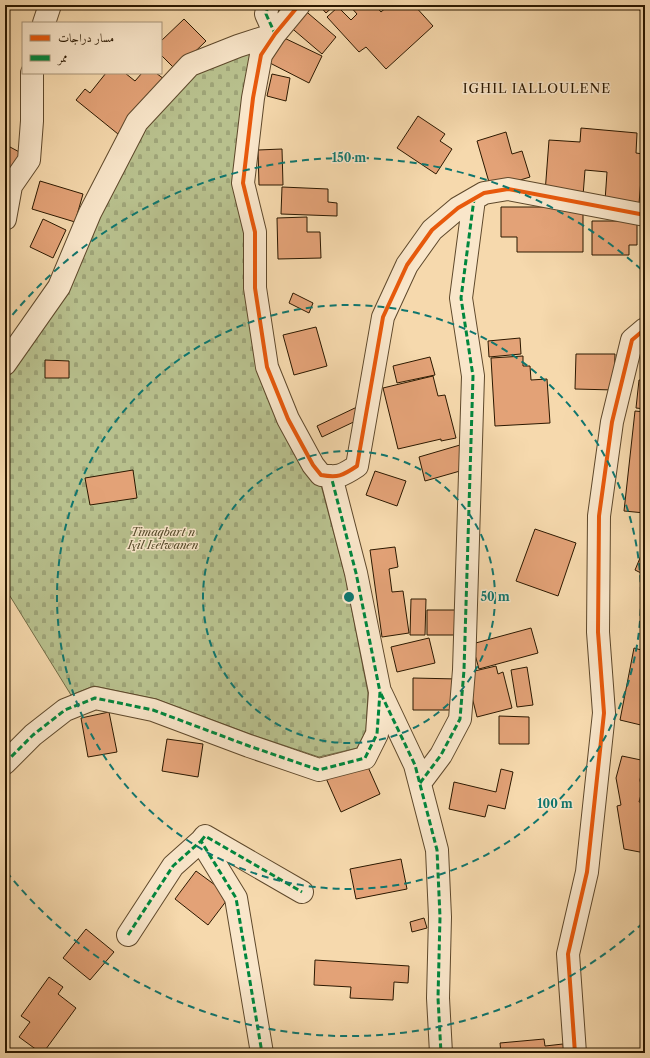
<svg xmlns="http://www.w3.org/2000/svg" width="650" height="1058" viewBox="0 0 650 1058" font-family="'Libre Caslon Text',Amiri,serif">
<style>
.cemetery{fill:url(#cemetery-stones);stroke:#726c46}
.building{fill:#e3a277;stroke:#2b1800}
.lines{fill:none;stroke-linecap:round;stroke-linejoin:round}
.minor-casing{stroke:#5e482b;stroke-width:24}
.minor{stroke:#f9e6ca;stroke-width:22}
.quiet{stroke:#00873e;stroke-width:3;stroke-dasharray:6 3;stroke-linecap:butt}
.cycleway-casing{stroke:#f9e6ca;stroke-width:6}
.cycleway{stroke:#e8590c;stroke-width:4}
.ring{fill:none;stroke:#0f766e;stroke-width:2;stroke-dasharray:7 5}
.labels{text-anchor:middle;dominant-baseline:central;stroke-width:3;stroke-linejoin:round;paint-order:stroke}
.park-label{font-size:11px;font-style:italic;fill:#554a2a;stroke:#f9e6ca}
.quarter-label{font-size:13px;letter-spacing:1px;fill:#2b1800;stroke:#f9e6ca}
.centre{fill:#0f766e;stroke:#f9e6ca;stroke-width:2}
.ring-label{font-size:12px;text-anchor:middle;font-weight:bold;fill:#0f766e;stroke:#f9e6ca;stroke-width:3;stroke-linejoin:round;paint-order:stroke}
</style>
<defs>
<pattern id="cemetery-stones" width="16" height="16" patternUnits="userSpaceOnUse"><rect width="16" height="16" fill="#b8c08d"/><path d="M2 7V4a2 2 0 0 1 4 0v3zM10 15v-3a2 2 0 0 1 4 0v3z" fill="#9ea478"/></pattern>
</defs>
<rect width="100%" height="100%" fill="#f6d9ad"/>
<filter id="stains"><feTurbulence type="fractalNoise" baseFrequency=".005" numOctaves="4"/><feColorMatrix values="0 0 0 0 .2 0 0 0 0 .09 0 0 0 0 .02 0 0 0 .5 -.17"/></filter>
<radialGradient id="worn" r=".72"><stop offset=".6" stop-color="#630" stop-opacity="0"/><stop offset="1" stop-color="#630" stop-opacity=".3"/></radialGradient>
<!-- cemetery -->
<path class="cemetery" d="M251 51 244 233 304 470 315 484 321 485 345 575 368 693 366 730 357 748 319 757 253 735 156 699 94 686 71 695 5 588 6 378 67 291 98 217 144 127 195 73Z"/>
<!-- building -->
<path class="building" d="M319 5H335L326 13Z
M349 5H375L381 12 389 5H414L433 26 386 69 366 47 359 52 327 17 338 7 351 20 357 14Z
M627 5H645V12Z
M302 8 336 37 322 54 288 25Z
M184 19 206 41 176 70 161 55V41Z
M280 36 322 56 309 83 268 62Z
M106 73H125L135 81 142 73H156L168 82 151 92 118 134 76 100 85 89 90 93Z
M272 74 290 78 286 101 267 96Z
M418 116 445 134 440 141 452 149 436 174 397 148Z
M581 128 637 133 636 153 643 154 639 204 605 201 607 172 585 170 583 196 545 193 549 140 580 142Z
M506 132 512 154 522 151 530 177 491 189 477 141Z
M10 147 25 155 5 179V157Z
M282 149 283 185H259L258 150Z
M40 181 83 194 75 222 32 209Z
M282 187 328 189V202L337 203V216L281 214Z
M501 207H583V252H517V237H501Z
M307 217V232H320L321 258 278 259 277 218Z
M43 219 66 230 53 258 30 247Z
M592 221H637V245H629V255H592Z
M293 293 313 303 309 313 289 303Z
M316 327 327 366 294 375 283 335Z
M520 338 521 354 489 357 488 341Z
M576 354H615L614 390 575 389Z
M523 356V366H530L531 380 547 379 550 423 495 426 491 358Z
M430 357 435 375 397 383 393 366Z
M45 360 69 361V378H45Z
M433 376 438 396 445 395 456 438 441 441V439L398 449 383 388Z
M639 380H645V409L636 408Z
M357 407 362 418 322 437 317 426Z
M635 411 645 412V513L624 511Z
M460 445 467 469 425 481 419 457Z
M133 470 137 498 90 505 85 478Z
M375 471 406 481 397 506 366 495Z
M535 529 576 543 558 596 516 581Z
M645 546V575L635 570Z
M395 547 398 567 389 569 392 592 403 591 409 633 382 637 370 550Z
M411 599H426L425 635H410Z
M427 610H459L458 635H427Z
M531 628 538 653 479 669 472 644Z
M429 638 435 663 397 672 391 647Z
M634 648 645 651V726L620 720Z
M496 666 498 674 503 672 512 708 477 717 466 673Z
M527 667 533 705 517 707 511 670Z
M413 678 458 679V710H413Z
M109 712 117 752 88 757 81 718Z
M499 716 529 717V744H499Z
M167 739 203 744 198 777 162 771Z
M622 756 641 760 642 770 640 780 642 791 639 802 645 803V853L624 849 617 806 621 805 616 778Z
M355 763 358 771 368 767 380 794 341 812 325 776Z
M501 769 513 772 505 809 488 805 485 817 449 809 454 782 496 792Z
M401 859 407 889 356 899 350 869Z
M196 871 230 896 208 925 175 899Z
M424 918 427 928 412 932 410 922Z
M86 929 114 952 90 980 63 958Z
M315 960 409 966 408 983 394 982 393 1000 350 998 351 987 314 985Z
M49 977 63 987 58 994 76 1008 43 1053H41L19 1037 30 1022 21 1016Z
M544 1039 545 1046 563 1044 564 1053H501L500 1043Z"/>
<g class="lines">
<!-- minor casing -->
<g class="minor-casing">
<path id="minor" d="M268 5 266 14 275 34
M299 5 275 34 261 55 253 98 243 183 255 232V288L267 367 288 419 313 465 321 475C338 478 342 476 357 466L383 317 407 265 432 230 458 208 484 193 508 189 645 215
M44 23 50 5
M5 219 11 186 29 160 32 121V73
M5 364 59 287 90 213 137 122 190 65 238 46 275 34
M381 693 415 765 437 850 440 917 438 998 441 1053
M5 763 33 735 65 710 95 698 153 710 249 746 319 770 365 758 377 734 380 692 356 573 331 476
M420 783 441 755 460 719 464 670 473 376 461 298 474 199
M201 841 205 836 302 892
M128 935 173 866 201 841 236 898 262 1053
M575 1053 568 954 587 872 604 713 598 632 599 516 612 422 632 340 645 329"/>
</g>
<!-- minor -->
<use href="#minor" class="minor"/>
<!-- quiet -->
<path class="quiet" d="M268 5 266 14 275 34 277 31
M381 694 415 765 437 850 440 917 438 998 441 1053
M5 763 33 735 65 710 95 698 153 710 249 746 319 770 365 758 377 734 380 692 356 573 331 476
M420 783 441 755 460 719 464 670 473 376 461 298 474 199
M201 841 205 836 302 892
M128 935 173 866 201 841 236 898 262 1053"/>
<!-- cycleway casing -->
<g class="cycleway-casing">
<path id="cycleway" d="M299 5 275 34 261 55 253 98 243 183 255 232V288L267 367 288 419 313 465 321 475C338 478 342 476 357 466L383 317 407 265 432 230 458 208 484 193 508 189 645 215
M575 1053 568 954 587 872 604 713 598 632 599 516 612 422 632 340 645 329"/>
</g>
<!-- cycleway -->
<use href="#cycleway" class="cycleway"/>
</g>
<!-- distance rings -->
<g class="ring">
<circle cx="349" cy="597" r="146"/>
<circle cx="349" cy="597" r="292"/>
<path d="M643 923A439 439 0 0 1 5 870M5 324A439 439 0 0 1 643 271"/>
</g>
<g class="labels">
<!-- park labels -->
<g class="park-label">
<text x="163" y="532">Timaqbart n<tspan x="163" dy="13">Iɣil Iɛelwanen</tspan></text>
</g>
<!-- quarter labels -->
<g class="quarter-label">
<text x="537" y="88">IGHIL IALLOULENE</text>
</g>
</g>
<circle cx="349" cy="597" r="6" class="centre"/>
<g class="ring-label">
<text x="349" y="162">150 m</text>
<text x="495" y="601">50 m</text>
<text x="555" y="808">100 m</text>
</g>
<!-- margin -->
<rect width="650" height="1058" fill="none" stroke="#f6d9ad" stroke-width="20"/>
<rect x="6" y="6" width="638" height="1046" fill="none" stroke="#2b1800" stroke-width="2"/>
<rect x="10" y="10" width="630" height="1038" fill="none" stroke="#2b1800"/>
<!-- legend -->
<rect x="22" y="22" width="140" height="52" fill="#f9e6ca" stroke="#a79479"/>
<rect x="30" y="35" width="20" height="6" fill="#e8590c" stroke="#a79479"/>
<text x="58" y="42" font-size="12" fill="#2b1800">مسار دراجات</text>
<rect x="30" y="55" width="20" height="6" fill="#00873e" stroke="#a79479"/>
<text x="58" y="62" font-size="12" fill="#2b1800">ممر</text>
<rect width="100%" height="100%" filter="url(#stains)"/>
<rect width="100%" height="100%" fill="url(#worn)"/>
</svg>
